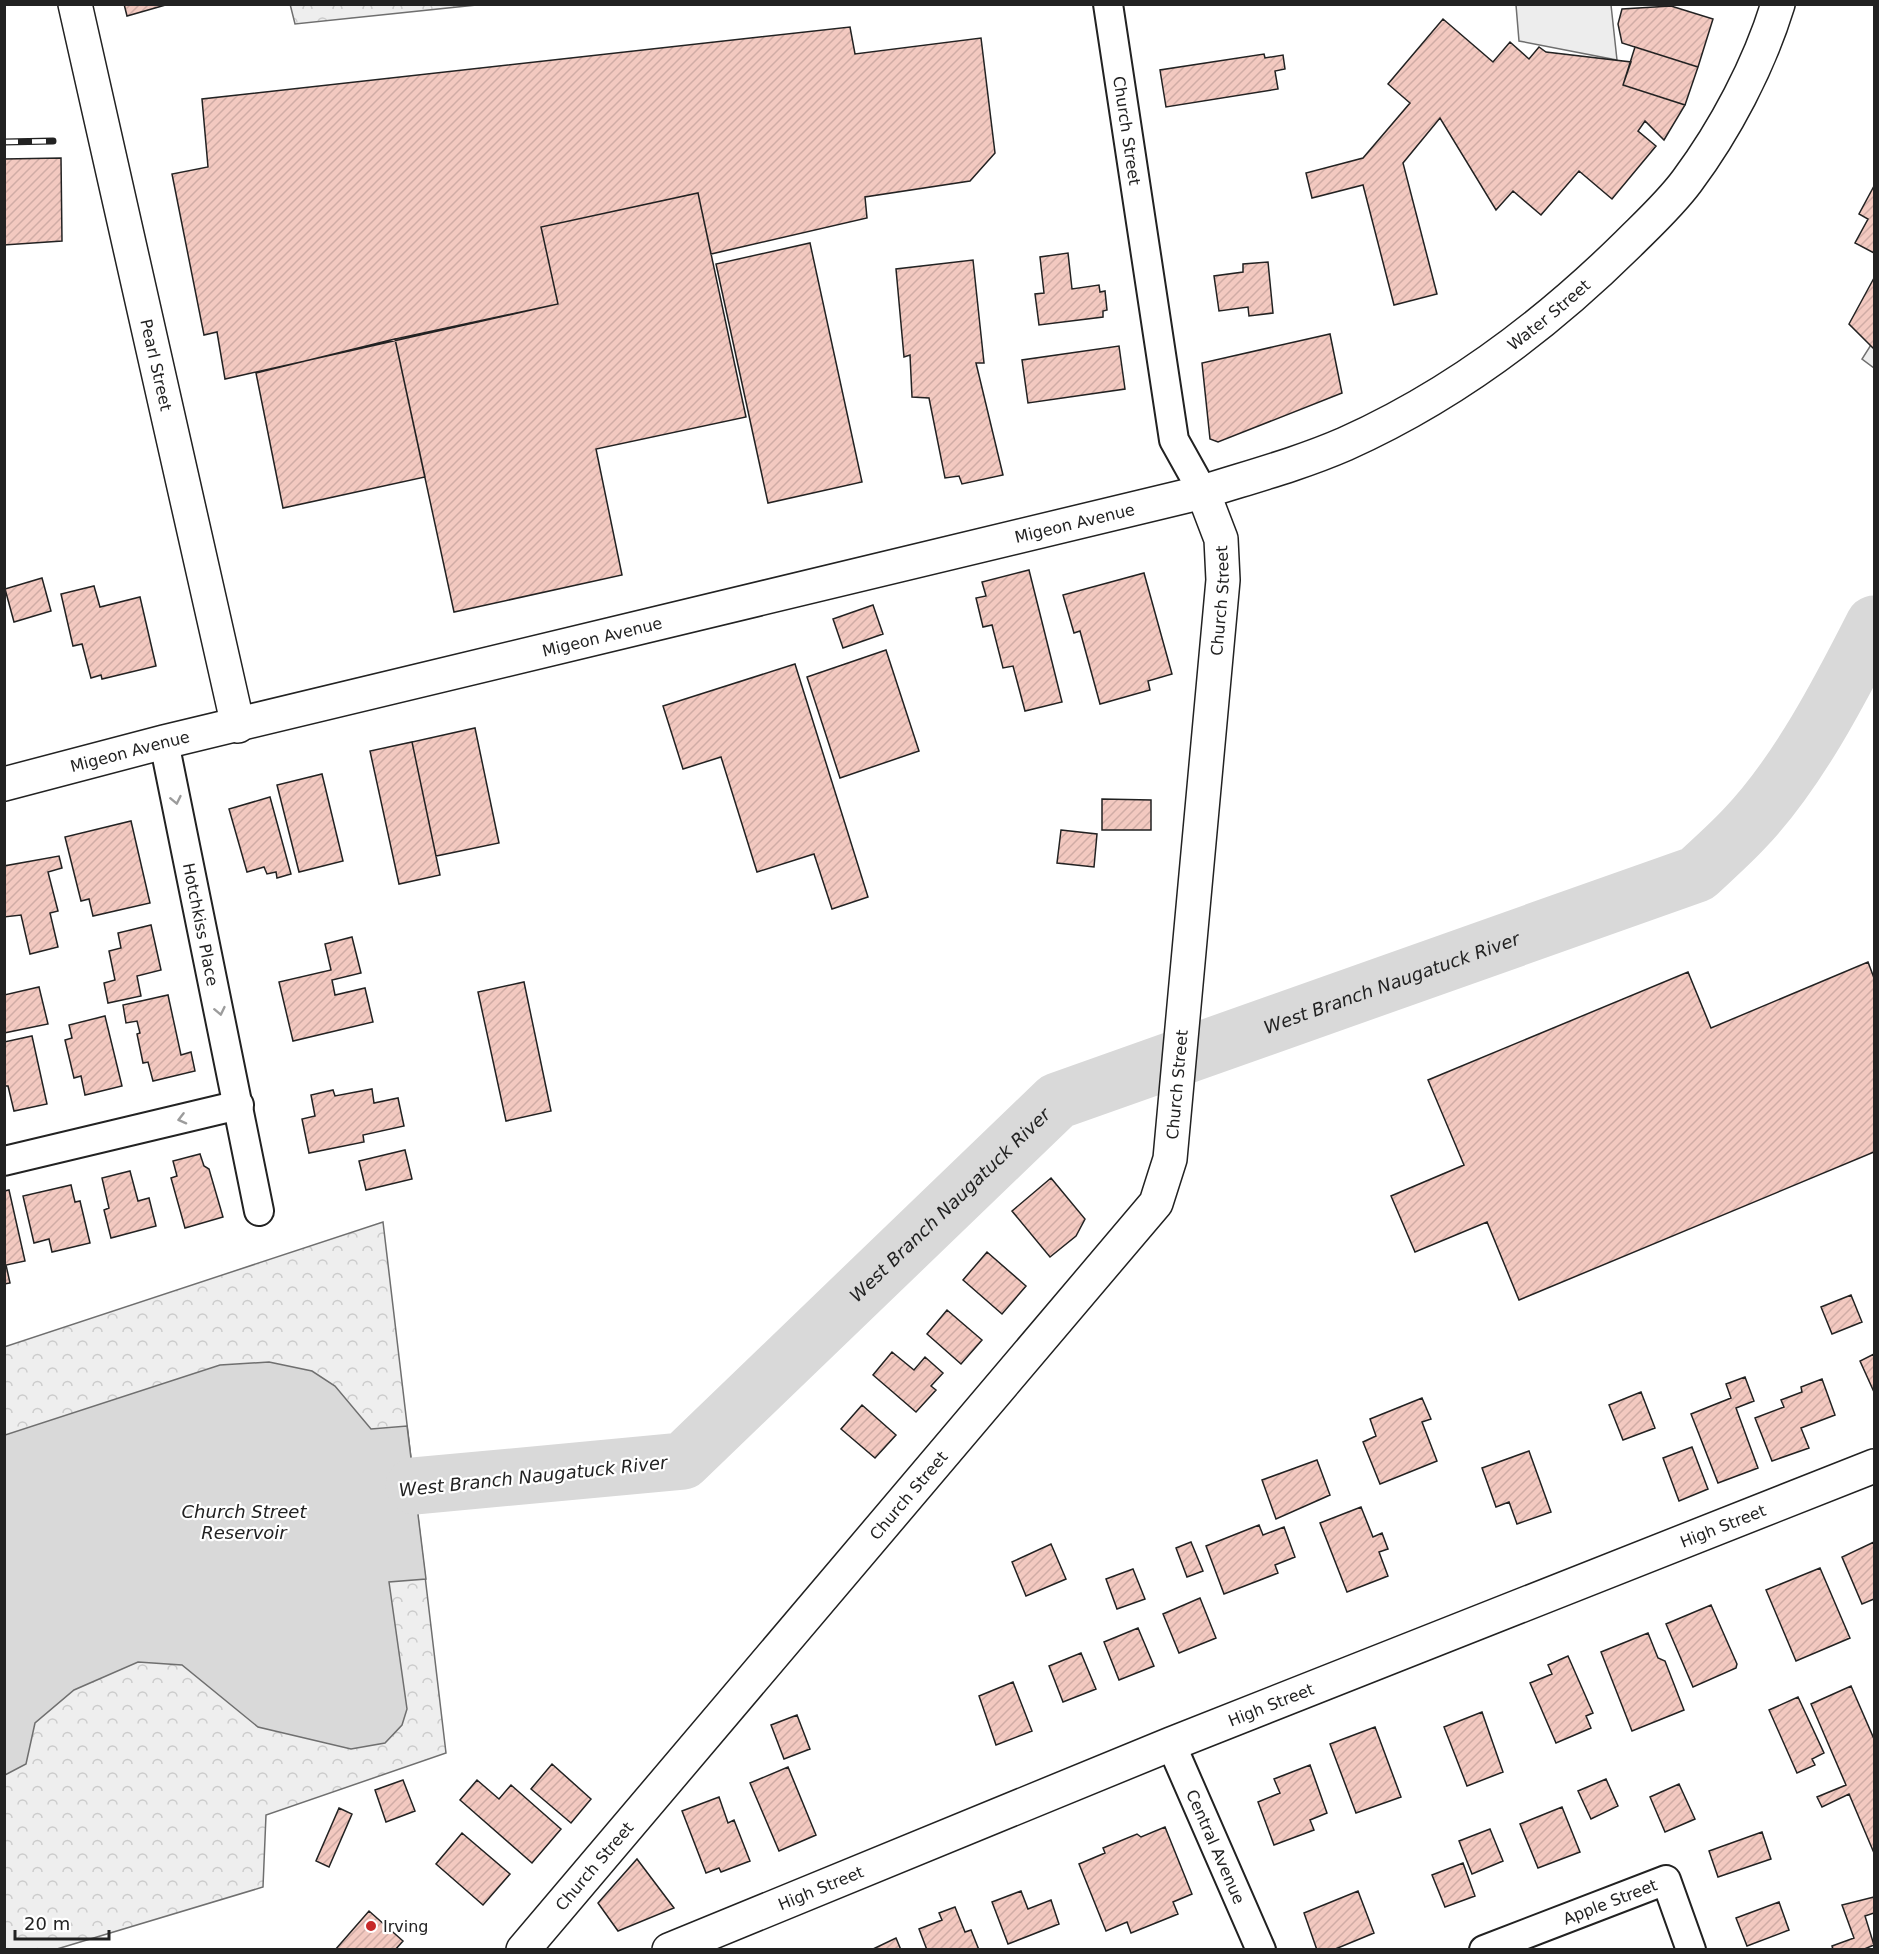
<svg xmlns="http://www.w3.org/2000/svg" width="1879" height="1954" viewBox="0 0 1879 1954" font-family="'DejaVu Sans',sans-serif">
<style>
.forest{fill:url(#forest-crowns);stroke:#6f6f6f;stroke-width:1.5}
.parking{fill:#ededed;stroke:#6f6f6f;stroke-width:1.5}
.water{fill:#d9d9d9;stroke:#6f6f6f;stroke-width:1.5}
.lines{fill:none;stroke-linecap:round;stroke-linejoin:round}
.river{stroke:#d9d9d9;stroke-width:57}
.building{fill:url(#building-hatch);stroke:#222;stroke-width:1.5}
.street-casing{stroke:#222;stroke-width:32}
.secondary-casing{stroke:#222;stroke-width:36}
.street{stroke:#fff;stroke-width:28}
.secondary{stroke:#fff;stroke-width:33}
.rail-casing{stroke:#222;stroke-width:7}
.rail{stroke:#fff;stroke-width:4.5;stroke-dasharray:14;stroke-linecap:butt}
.oneway{stroke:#9c9c9c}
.poi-dot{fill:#c62828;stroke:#fff;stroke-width:2}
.labels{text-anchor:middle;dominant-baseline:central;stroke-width:4.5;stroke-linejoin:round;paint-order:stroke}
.street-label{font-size:16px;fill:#222;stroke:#fff}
.poi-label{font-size:16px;fill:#222;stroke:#fff;text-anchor:start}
.water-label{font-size:18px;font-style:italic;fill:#222;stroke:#fff}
</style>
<defs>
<pattern id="forest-crowns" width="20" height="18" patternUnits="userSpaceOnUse" patternTransform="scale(1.5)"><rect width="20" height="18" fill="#eee"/><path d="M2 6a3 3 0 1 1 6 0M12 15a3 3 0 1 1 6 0" fill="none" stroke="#ccc"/></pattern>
<pattern id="building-hatch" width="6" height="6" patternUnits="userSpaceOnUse" patternTransform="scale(1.5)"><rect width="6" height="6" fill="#f3c9c0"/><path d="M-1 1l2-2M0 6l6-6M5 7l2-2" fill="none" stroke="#d0aca5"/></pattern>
</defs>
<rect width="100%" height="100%" fill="#fff"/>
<!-- forest -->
<path class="forest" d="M290 4H476V5L295 24Z
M383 1222 446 1753 266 1815 263 1887 57 1949H5L4 1347Z"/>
<!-- parking -->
<path class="parking" d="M1516 5H1611L1617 60 1519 41Z
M1874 340V368L1862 359Z"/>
<!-- water -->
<path class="water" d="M269 1362 312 1371 335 1386 371 1429 407 1426 426 1579 389 1582 407 1709 402 1725 385 1743 351 1749 258 1727 182 1665 138 1662 74 1690 35 1723 26 1764 5 1775V1435L220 1365Z"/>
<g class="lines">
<!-- river -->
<path class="river" id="s1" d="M414 1486 683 1461 1057 1101 1697 874C1713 859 1729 845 1744 829 1797 774 1840 691 1874 624"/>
</g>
<!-- building -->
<path class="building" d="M124 4H169L127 16Z
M1671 6 1713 19 1698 67 1622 43 1618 24 1622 9Z
M1443 19 1493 62 1510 42 1529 59 1539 47 1546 52 1631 62 1623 85 1685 105 1664 140 1645 121 1638 131 1656 146 1612 199 1579 171 1541 215 1513 191 1496 210 1440 118 1403 163 1437 294 1394 305 1363 185 1312 198 1306 173 1363 158 1410 103 1388 84Z
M850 27 855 54 981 38 995 153 970 181 865 197 867 218 711 254 698 193 541 227 558 304 225 379 217 332 204 335 172 174 208 167 202 99Z
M1635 47 1698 67 1685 105 1623 85Z
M1264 54 1265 58 1283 55 1285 69 1275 71 1278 89 1166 107 1160 70Z
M61 158 62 241 4 245V159Z
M1874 186V253L1855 243 1868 219 1859 214Z
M698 193 746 417 596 449 622 575 454 612 395 339 558 304 541 227Z
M810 243 862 482 768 503 716 264Z
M1068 253 1072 289 1099 285 1100 292 1105 291 1107 310 1103 311V317L1039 325 1035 294 1044 293 1040 257Z
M973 260 984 363H976L1003 475 962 484 959 476 945 478 929 398 912 397 910 355 904 357 896 269Z
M1268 262 1273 313 1249 316 1248 307 1219 311 1214 276 1243 272V264Z
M1874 278V349L1849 324Z
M1330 334 1342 393 1218 442 1210 439 1202 363Z
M395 339 425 477 283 508 256 373Z
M1119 346 1125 389 1028 403 1022 360Z
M1029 570 1062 702 1025 711 1013 666 1003 668 992 625 983 627 976 598 986 596 982 582Z
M1144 573 1172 674 1148 681 1150 690 1100 704 1080 631 1074 633 1063 595Z
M42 578 51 611 14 622 5 589Z
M94 586 100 607 140 597 156 666 102 679 101 675 91 678 82 644 73 646 61 594Z
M873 605 883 634 843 648 833 619Z
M886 650 919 751 840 778 807 677Z
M795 664 868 897 832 909 814 854 757 872 721 757 683 769 663 706Z
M475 728 499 843 436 856 412 742Z
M412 742 440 875 399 884 370 751Z
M322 774 343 861 299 872 277 785Z
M270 797 291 874 277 878 276 872 267 874 264 867 247 872 229 809Z
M1102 799 1151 800V830H1102Z
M131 821 150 903 93 916 89 899 81 901 65 837Z
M1061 830 1097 834 1094 867 1057 863Z
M59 856 62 868 48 872 58 911 50 913 58 947 30 954 21 915 4 917V866Z
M151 925 161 970 137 976 141 996 108 1003 104 983 115 980 109 951 121 948 118 933Z
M352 937 361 973 332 980 335 995 365 988 373 1022 293 1041 279 982 331 970 325 944Z
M1868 962 1874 978V1152L1519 1300 1487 1222 1415 1252 1391 1196 1464 1165 1428 1080 1688 972 1711 1028Z
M524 982 551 1111 506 1121 478 992Z
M39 987 48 1024 4 1033V995Z
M168 995 181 1055 191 1052 195 1071 153 1081 148 1062 143 1063 137 1034 140 1033 137 1021 126 1023 123 1005Z
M105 1016 122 1086 85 1095 81 1076 74 1078 65 1040 72 1038 69 1025Z
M32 1036 47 1104 14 1111 8 1086H4V1042Z
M372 1089 374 1103 398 1098 404 1126 363 1135 364 1142 309 1153 302 1119 315 1116 311 1095 333 1090 335 1096Z
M405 1150 412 1179 366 1190 359 1161Z
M200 1154 204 1166 209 1169 223 1217 185 1228 171 1178 177 1176 173 1161Z
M130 1171 138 1201 149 1198 156 1226 111 1238 104 1210 109 1208 102 1178Z
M1051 1178 1085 1219 1076 1236 1050 1257 1012 1211Z
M71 1185 75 1202 80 1201 90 1243 52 1252 49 1239 34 1243 23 1196Z
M9 1190 25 1261 6 1265 10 1283 4 1284V1191Z
M987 1252 1026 1286 1002 1314 963 1280Z
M1851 1295 1862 1322 1832 1334 1821 1307Z
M947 1310 982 1340 961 1364 927 1334Z
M892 1352 914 1370 925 1357 943 1373 931 1386 936 1390 916 1412 873 1375Z
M1874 1354V1392L1860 1361Z
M1745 1377 1754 1401 1736 1408 1758 1468 1718 1483 1691 1414 1731 1398 1726 1384Z
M1822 1379 1835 1415 1801 1428 1809 1448 1772 1461 1755 1418 1784 1407 1781 1400 1802 1392 1801 1387Z
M1641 1392 1655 1428 1623 1440 1609 1405Z
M1422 1398 1431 1419 1422 1422 1437 1461 1380 1484 1363 1442 1376 1436 1370 1419Z
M862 1405 896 1435 875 1458 841 1429Z
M1692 1447 1708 1489 1679 1501 1663 1458Z
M1529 1451 1551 1512 1517 1524 1509 1502 1496 1507 1482 1468Z
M1317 1460 1330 1495 1276 1519 1262 1480Z
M1361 1507 1373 1537 1382 1533 1388 1549 1379 1552 1388 1576 1347 1592 1320 1523Z
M1259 1525 1263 1535 1284 1527 1295 1557 1275 1565 1278 1573 1224 1594 1206 1546Z
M1191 1542 1203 1571 1187 1577 1176 1548Z
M1874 1542V1599L1862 1604 1842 1557Z
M1051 1544 1066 1579 1026 1596 1012 1562Z
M1820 1568 1850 1638 1796 1661 1766 1590Z
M1133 1569 1145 1599 1117 1609 1106 1579Z
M1200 1598 1216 1638 1179 1653 1163 1614Z
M1711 1605 1737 1664 1736 1668 1693 1687 1666 1624Z
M1138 1628 1154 1666 1119 1680 1104 1642Z
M1648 1633 1658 1658 1665 1661 1684 1710 1632 1731 1601 1652Z
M1081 1653 1096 1689 1063 1702 1049 1666Z
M1568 1656 1593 1713 1586 1716 1591 1728 1556 1743 1530 1683 1552 1674 1548 1665Z
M1013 1682 1032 1731 996 1745 979 1696Z
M1851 1686 1874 1739V1853L1849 1794 1822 1807 1817 1797 1846 1785 1811 1704Z
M1798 1697 1824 1753 1812 1759 1815 1765 1797 1773 1769 1710Z
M1482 1712 1503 1772 1467 1786 1444 1727Z
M797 1715 810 1749 784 1759 771 1725Z
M1375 1727 1401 1797 1356 1813 1330 1744Z
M552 1764 591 1799 571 1823 531 1789Z
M1310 1765 1327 1813 1310 1820 1314 1830 1274 1845 1258 1802 1280 1793 1274 1779Z
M788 1767 816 1835 779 1851 750 1783Z
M1606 1779 1618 1806 1591 1819 1578 1791Z
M403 1780 415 1811 386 1822 375 1790Z
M477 1780 499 1799 511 1785 561 1829 532 1863 460 1800Z
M1679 1784 1695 1819 1665 1832 1650 1797Z
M719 1797 728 1823 734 1820 750 1861 721 1872 719 1868 706 1873 682 1811Z
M1562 1807 1580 1852 1538 1868 1520 1824Z
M339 1808 352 1814 329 1867 316 1861Z
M1165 1827 1192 1894 1173 1902 1178 1914 1131 1933 1127 1922 1106 1931 1079 1864 1105 1853 1103 1848 1137 1834 1141 1837Z
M1490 1829 1503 1861 1472 1874 1459 1841Z
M1762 1832 1771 1859 1718 1877 1709 1851Z
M462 1833 510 1874 483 1905 436 1864Z
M637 1859 674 1908 618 1931 598 1903Z
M1463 1863 1475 1896 1445 1907 1432 1875Z
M1021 1891 1028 1909 1051 1900 1059 1924 1008 1944 992 1902Z
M1358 1891 1374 1933 1333 1950H1317L1304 1913Z
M1874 1897V1913L1865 1916 1874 1945 1862 1950H1833L1832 1946 1854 1938 1842 1905Z
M1779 1902 1789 1930 1747 1946 1736 1918Z
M955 1907 965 1932 971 1930 979 1950H927L919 1929 942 1920 939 1913Z
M369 1911 403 1941 395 1950H335Z
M896 1938 901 1950H871Z"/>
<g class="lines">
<!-- street casing -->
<g class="street-casing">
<g id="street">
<path id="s2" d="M1108 4 1174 440 1203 492"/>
<path id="s3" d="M164 742 259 1211"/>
<path d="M4 1161 239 1105"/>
<path id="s4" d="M1171 1744 1261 1950"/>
<path id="s5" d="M1484 1950 1666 1880 1691 1950"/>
</g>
</g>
<!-- secondary casing -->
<g class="secondary-casing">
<g id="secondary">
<path id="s6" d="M75 4 238 726"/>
<path id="s7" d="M4 784 164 742 1203 492C1250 477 1299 464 1345 444 1450 397 1546 325 1628 244 1648 224 1670 204 1687 181 1725 130 1759 66 1778 4"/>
<path id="s8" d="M523 1950 1156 1203 1170 1159 1223 580 1221 539 1203 492"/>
<path id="s9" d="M669 1950 1171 1744 1874 1466"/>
</g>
</g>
<!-- street -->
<use href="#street" class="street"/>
<!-- secondary -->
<use href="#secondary" class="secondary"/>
<!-- rail casing -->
<g class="rail-casing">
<path id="rail" d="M4 142 53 141"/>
</g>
<!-- rail -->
<use href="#rail" class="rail"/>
</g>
<!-- one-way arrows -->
<defs><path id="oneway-chevron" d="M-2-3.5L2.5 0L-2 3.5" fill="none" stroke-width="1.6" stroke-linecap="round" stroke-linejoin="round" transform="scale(1.5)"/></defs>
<g class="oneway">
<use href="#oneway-chevron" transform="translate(176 800) rotate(78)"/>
<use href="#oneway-chevron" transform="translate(220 1011) rotate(78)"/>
<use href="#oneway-chevron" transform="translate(182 1119) rotate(166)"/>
</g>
<!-- markers -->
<circle class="poi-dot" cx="371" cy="1926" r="6"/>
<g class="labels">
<!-- street labels -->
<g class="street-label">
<text stroke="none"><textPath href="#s2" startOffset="128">Church Street</textPath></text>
<text stroke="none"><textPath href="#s7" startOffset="1626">Water Street</textPath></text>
<text stroke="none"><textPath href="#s6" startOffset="370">Pearl Street</textPath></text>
<text stroke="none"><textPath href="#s7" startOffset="1102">Migeon Avenue</textPath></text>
<text stroke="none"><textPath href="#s8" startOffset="1586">Church Street</textPath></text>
<text stroke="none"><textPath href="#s7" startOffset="616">Migeon Avenue</textPath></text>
<text stroke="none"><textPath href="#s7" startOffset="130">Migeon Avenue</textPath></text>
<text stroke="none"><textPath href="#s3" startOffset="186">Hotchkiss Place</textPath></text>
<text stroke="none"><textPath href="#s8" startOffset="1100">Church Street</textPath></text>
<text stroke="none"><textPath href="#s8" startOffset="596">Church Street</textPath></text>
<text stroke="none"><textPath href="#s9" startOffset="1136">High Street</textPath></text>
<text stroke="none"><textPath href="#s9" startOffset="650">High Street</textPath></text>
<text stroke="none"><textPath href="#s4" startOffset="112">Central Avenue</textPath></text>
<text stroke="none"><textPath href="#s8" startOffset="110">Church Street</textPath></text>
<text stroke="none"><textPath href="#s9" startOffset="164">High Street</textPath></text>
<text stroke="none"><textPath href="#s5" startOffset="135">Apple Street</textPath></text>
</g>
<!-- poi labels -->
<g class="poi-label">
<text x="383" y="1926">Irving</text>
</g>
<!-- water labels -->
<g class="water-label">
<text stroke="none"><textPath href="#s1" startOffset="1144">West Branch Naugatuck River</textPath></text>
<text stroke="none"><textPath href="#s1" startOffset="640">West Branch Naugatuck River</textPath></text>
<text transform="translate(533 1476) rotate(-6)">West Branch Naugatuck River</text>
<text x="244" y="1511">Church Street<tspan x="244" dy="21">Reservoir</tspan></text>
</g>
</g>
<!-- border -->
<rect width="1879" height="1954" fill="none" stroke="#222222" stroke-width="12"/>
<!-- scale -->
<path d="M15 1930v9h94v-9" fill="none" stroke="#222222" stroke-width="3"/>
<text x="24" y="1930" font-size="18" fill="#222222" stroke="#ffffff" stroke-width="4.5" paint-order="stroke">20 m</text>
</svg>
